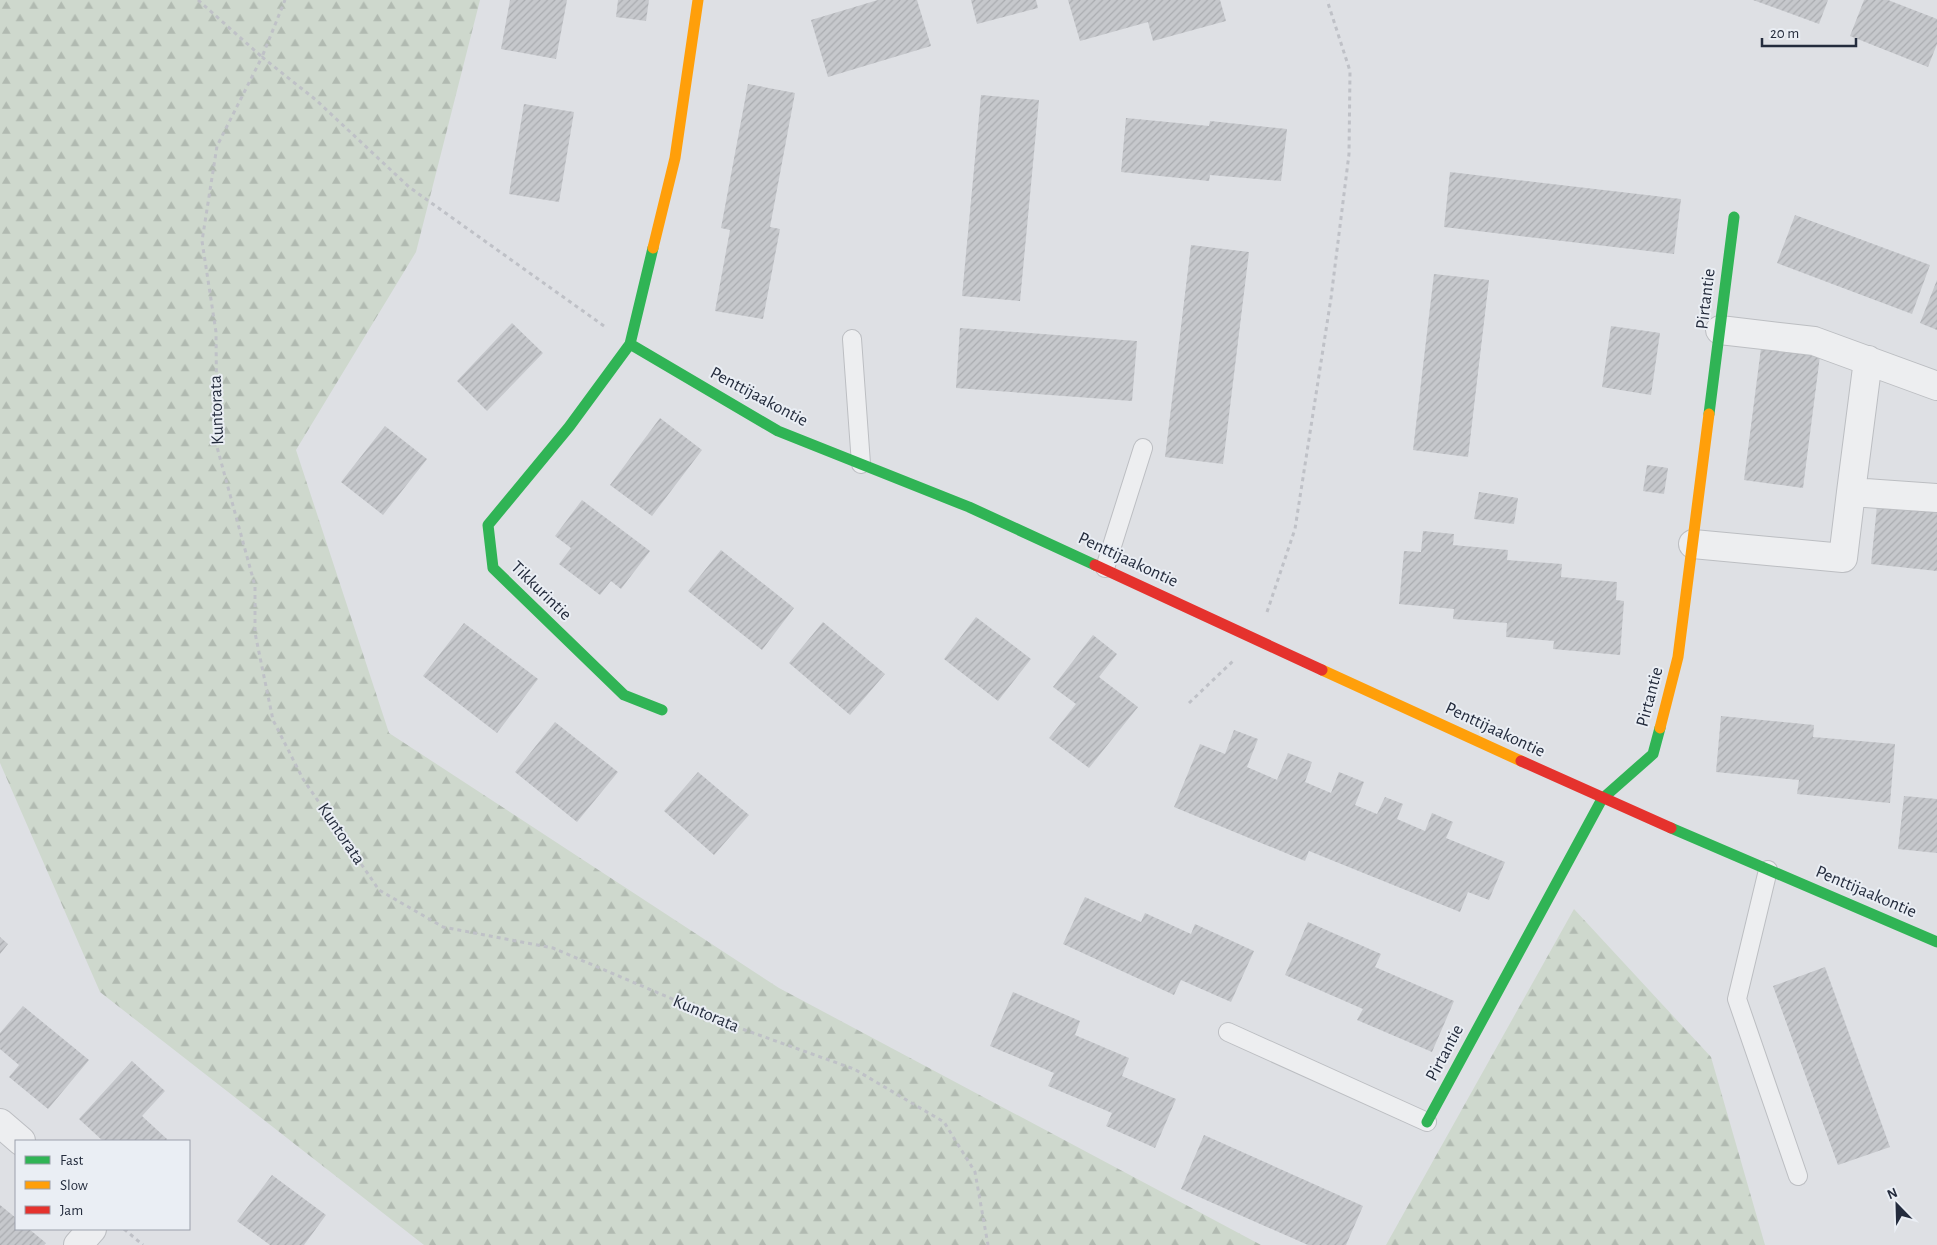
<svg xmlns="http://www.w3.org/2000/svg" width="1937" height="1245" viewBox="0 0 1937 1245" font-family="'Alegreya Sans',sans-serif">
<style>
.forest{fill:url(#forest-firs)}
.building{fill:url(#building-hatch)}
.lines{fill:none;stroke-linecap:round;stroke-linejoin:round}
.lane-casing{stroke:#bcbec2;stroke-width:20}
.street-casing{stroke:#bcbec2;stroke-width:30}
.path{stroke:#bfc1c7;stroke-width:3;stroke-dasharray:4 4;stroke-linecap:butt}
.lane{stroke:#edeef0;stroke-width:18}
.street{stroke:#edeef0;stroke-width:28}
.fast{stroke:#30b455;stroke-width:11}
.slow{stroke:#ff9f0a;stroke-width:11}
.jam{stroke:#e5322d;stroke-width:11}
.labels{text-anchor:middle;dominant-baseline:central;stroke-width:4;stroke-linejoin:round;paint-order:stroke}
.street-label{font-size:18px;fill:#242c3d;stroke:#eaeef4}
</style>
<defs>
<pattern id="forest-firs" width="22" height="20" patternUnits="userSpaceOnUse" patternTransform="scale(1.25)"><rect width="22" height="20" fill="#ced8cd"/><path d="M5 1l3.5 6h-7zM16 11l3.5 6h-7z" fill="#b1bab1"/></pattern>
<pattern id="building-hatch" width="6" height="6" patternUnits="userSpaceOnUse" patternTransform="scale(1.25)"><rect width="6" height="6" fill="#c6c8cc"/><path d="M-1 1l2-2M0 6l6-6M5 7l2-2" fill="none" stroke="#aaacb0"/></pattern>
</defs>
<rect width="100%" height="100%" fill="#dee0e4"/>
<!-- forest -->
<path class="forest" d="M0 0H480L416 252 296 450 389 733 779 988 1261 1245H424L100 992 0 763Z
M1574 909 1711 1057 1765 1245H1386Z"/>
<!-- building -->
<path class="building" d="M510 0H567L556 59 501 49Z
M618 0H649L646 21 616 17Z
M878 0H917L931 46 828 77 811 20Z
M971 0H1036L1038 8 977 24Z
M1068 0H1220L1226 21 1153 41 1148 22 1080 41Z
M1753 0H1828L1819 24Z
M1864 0H1888L1937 19V44L1928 67 1850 36Z
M748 84 795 93 770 227 780 229 763 319 715 311 730 230 721 228Z
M981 95 1039 100 1020 301 962 296Z
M524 104 574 112 559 202 509 194Z
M1126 118 1209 126 1210 121 1287 129 1281 181 1210 175 1209 181 1121 172Z
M1450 172 1681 199 1674 254 1444 227Z
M1795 215 1930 265 1912 314 1777 263Z
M1191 245 1249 252 1223 464 1165 457Z
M1434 274 1489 280 1468 457 1413 450Z
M1937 280V330L1920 323Z
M512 323 543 353 487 411 457 381Z
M1611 326 1660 333 1651 395 1602 387Z
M960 328 1137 341 1132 401 956 388Z
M1761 348 1820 356 1803 488 1744 480Z
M660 418 702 450 652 516 610 485Z
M385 426 427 459 383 515 341 482Z
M1647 465 1668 468 1664 494 1643 491Z
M1479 492 1518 498 1514 524 1474 519Z
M582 500 650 551 621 589 611 581 600 595 559 564 571 548 555 536Z
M1877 506 1937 512V571L1871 564Z
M1423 531 1454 534 1453 545 1508 550 1507 560 1562 564 1561 577 1617 582 1616 600 1624 601 1620 655 1553 649 1554 641 1506 637 1507 623 1453 619 1454 609 1399 604 1404 551 1421 552Z
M721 550 794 608 762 650 688 591Z
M976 617 1031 659 998 701 944 659Z
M823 622 885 674 850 715 789 663Z
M464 623 538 679 497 733 423 676Z
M1093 635 1117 654 1099 677 1138 707 1089 768 1049 738 1076 704 1053 687Z
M1721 716 1814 725 1813 737 1895 744 1890 803 1797 794 1799 780 1716 772Z
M555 722 618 772 577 822 515 772Z
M1234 730 1258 739 1247 767 1277 780 1288 753 1312 762 1305 782 1331 793 1339 772 1364 782 1355 805 1377 814 1385 797 1403 804 1397 819 1425 831 1432 813 1453 822 1446 838 1505 862 1489 900 1468 892 1460 912 1309 851 1305 861 1174 807 1200 744 1225 754Z
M698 772 749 815 714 855 664 811Z
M1904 796 1937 799V853L1898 849Z
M1085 897 1141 922 1145 913 1191 934 1195 924 1254 951 1231 1002 1181 980 1174 995 1063 944Z
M1308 922 1381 954 1375 967 1454 1001 1432 1052 1357 1020 1363 1009 1285 975Z
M0 937 8 944 0 954Z
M1825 967 1890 1147 1838 1165 1773 986Z
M1013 992 1080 1021 1075 1035 1129 1058 1122 1076 1176 1099 1155 1148 1106 1126 1112 1113 1048 1086 1054 1073 990 1046Z
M23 1006 89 1060 48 1109 9 1077 19 1065 0 1049V1033Z
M132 1061 165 1091 142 1116 167 1139 166 1141H103L79 1119Z
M1204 1135 1363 1206 1346 1245H1308L1181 1189Z
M272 1175 326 1215 304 1245H270L237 1221Z
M0 1205 16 1218V1229H29L46 1243 44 1245H0Z"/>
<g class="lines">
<!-- lane casing -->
<g class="lane-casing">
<path id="lane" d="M852 339 861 464
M1105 568 1143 448
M1768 870 1737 999 1798 1176
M1228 1032 1427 1122"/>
</g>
<!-- street casing -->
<g class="street-casing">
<path id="street" d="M1720 330 1814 341 1937 386
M1851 492 1868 360
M1693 544 1843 558 1851 492 1937 498
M0 1123 21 1141
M78 1245 92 1229"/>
</g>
<!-- path -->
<path class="path" d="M198 0 262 57 285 0
M604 326 409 187 316 100 262 57 217 146 202 241 216 332 217 447 255 586V633L273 720 303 779 379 890 443 927 553 948 745 1030 854 1069 944 1122 975 1172 988 1245
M1267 612 1295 529 1331 298 1349 154 1350 71 1327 0
M1189 703 1233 661
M124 1229 143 1245"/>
<!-- lane -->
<use href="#lane" class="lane"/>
<!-- street -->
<use href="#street" class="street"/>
<!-- fast -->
<path class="fast" d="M653 248 630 344 778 431 969 507 1095 565
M630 344 569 427 488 525 493 568 624 695 662 710
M1709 414 1734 217
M1671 828 1937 942
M1427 1122 1602 799 1653 754 1660 728"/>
<!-- slow -->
<path class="slow" d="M653 248 675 158 698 0
M1322 670 1521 761
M1660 728 1678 657 1709 414"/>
<!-- jam -->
<path class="jam" d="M1095 565 1322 670
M1521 761 1671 828"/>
</g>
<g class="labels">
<!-- street labels -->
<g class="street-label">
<text transform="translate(1706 299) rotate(-83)">Pirtantie</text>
<text transform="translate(759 397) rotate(28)">Penttijaakontie</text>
<text transform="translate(217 410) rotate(-92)">Kuntorata</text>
<text transform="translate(1128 560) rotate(25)">Penttijaakontie</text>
<text transform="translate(541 591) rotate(44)">Tikkurintie</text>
<text transform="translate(1650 697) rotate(-75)">Pirtantie</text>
<text transform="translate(1495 730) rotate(25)">Penttijaakontie</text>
<text transform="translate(341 834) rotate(56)">Kuntorata</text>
<text transform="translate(1866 892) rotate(23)">Penttijaakontie</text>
<text transform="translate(706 1014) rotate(23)">Kuntorata</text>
<text transform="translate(1445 1053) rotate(-62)">Pirtantie</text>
</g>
</g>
<!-- legend -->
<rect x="15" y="1140" width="175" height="90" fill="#eaeef4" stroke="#9ba0ab"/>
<rect x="25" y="1156" width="25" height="8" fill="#30b455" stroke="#9ba0ab"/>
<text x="60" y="1165" font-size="15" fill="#242c3d">Fast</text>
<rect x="25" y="1181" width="25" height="8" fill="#ff9f0a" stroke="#9ba0ab"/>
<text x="60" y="1190" font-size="15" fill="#242c3d">Slow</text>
<rect x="25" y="1206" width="25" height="8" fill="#e5322d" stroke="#9ba0ab"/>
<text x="60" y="1215" font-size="15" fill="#242c3d">Jam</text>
<!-- north arrow -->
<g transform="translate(1897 1205) rotate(337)" stroke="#eaeef4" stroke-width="4" paint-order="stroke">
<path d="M0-4L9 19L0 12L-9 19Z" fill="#242c3d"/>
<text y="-8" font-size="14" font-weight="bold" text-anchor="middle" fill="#242c3d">N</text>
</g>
<!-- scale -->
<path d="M1762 38v8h94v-8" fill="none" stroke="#242c3d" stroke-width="2.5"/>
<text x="1770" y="38" font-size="15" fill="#242c3d" stroke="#eaeef4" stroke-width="4" paint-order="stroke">20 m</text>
</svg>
